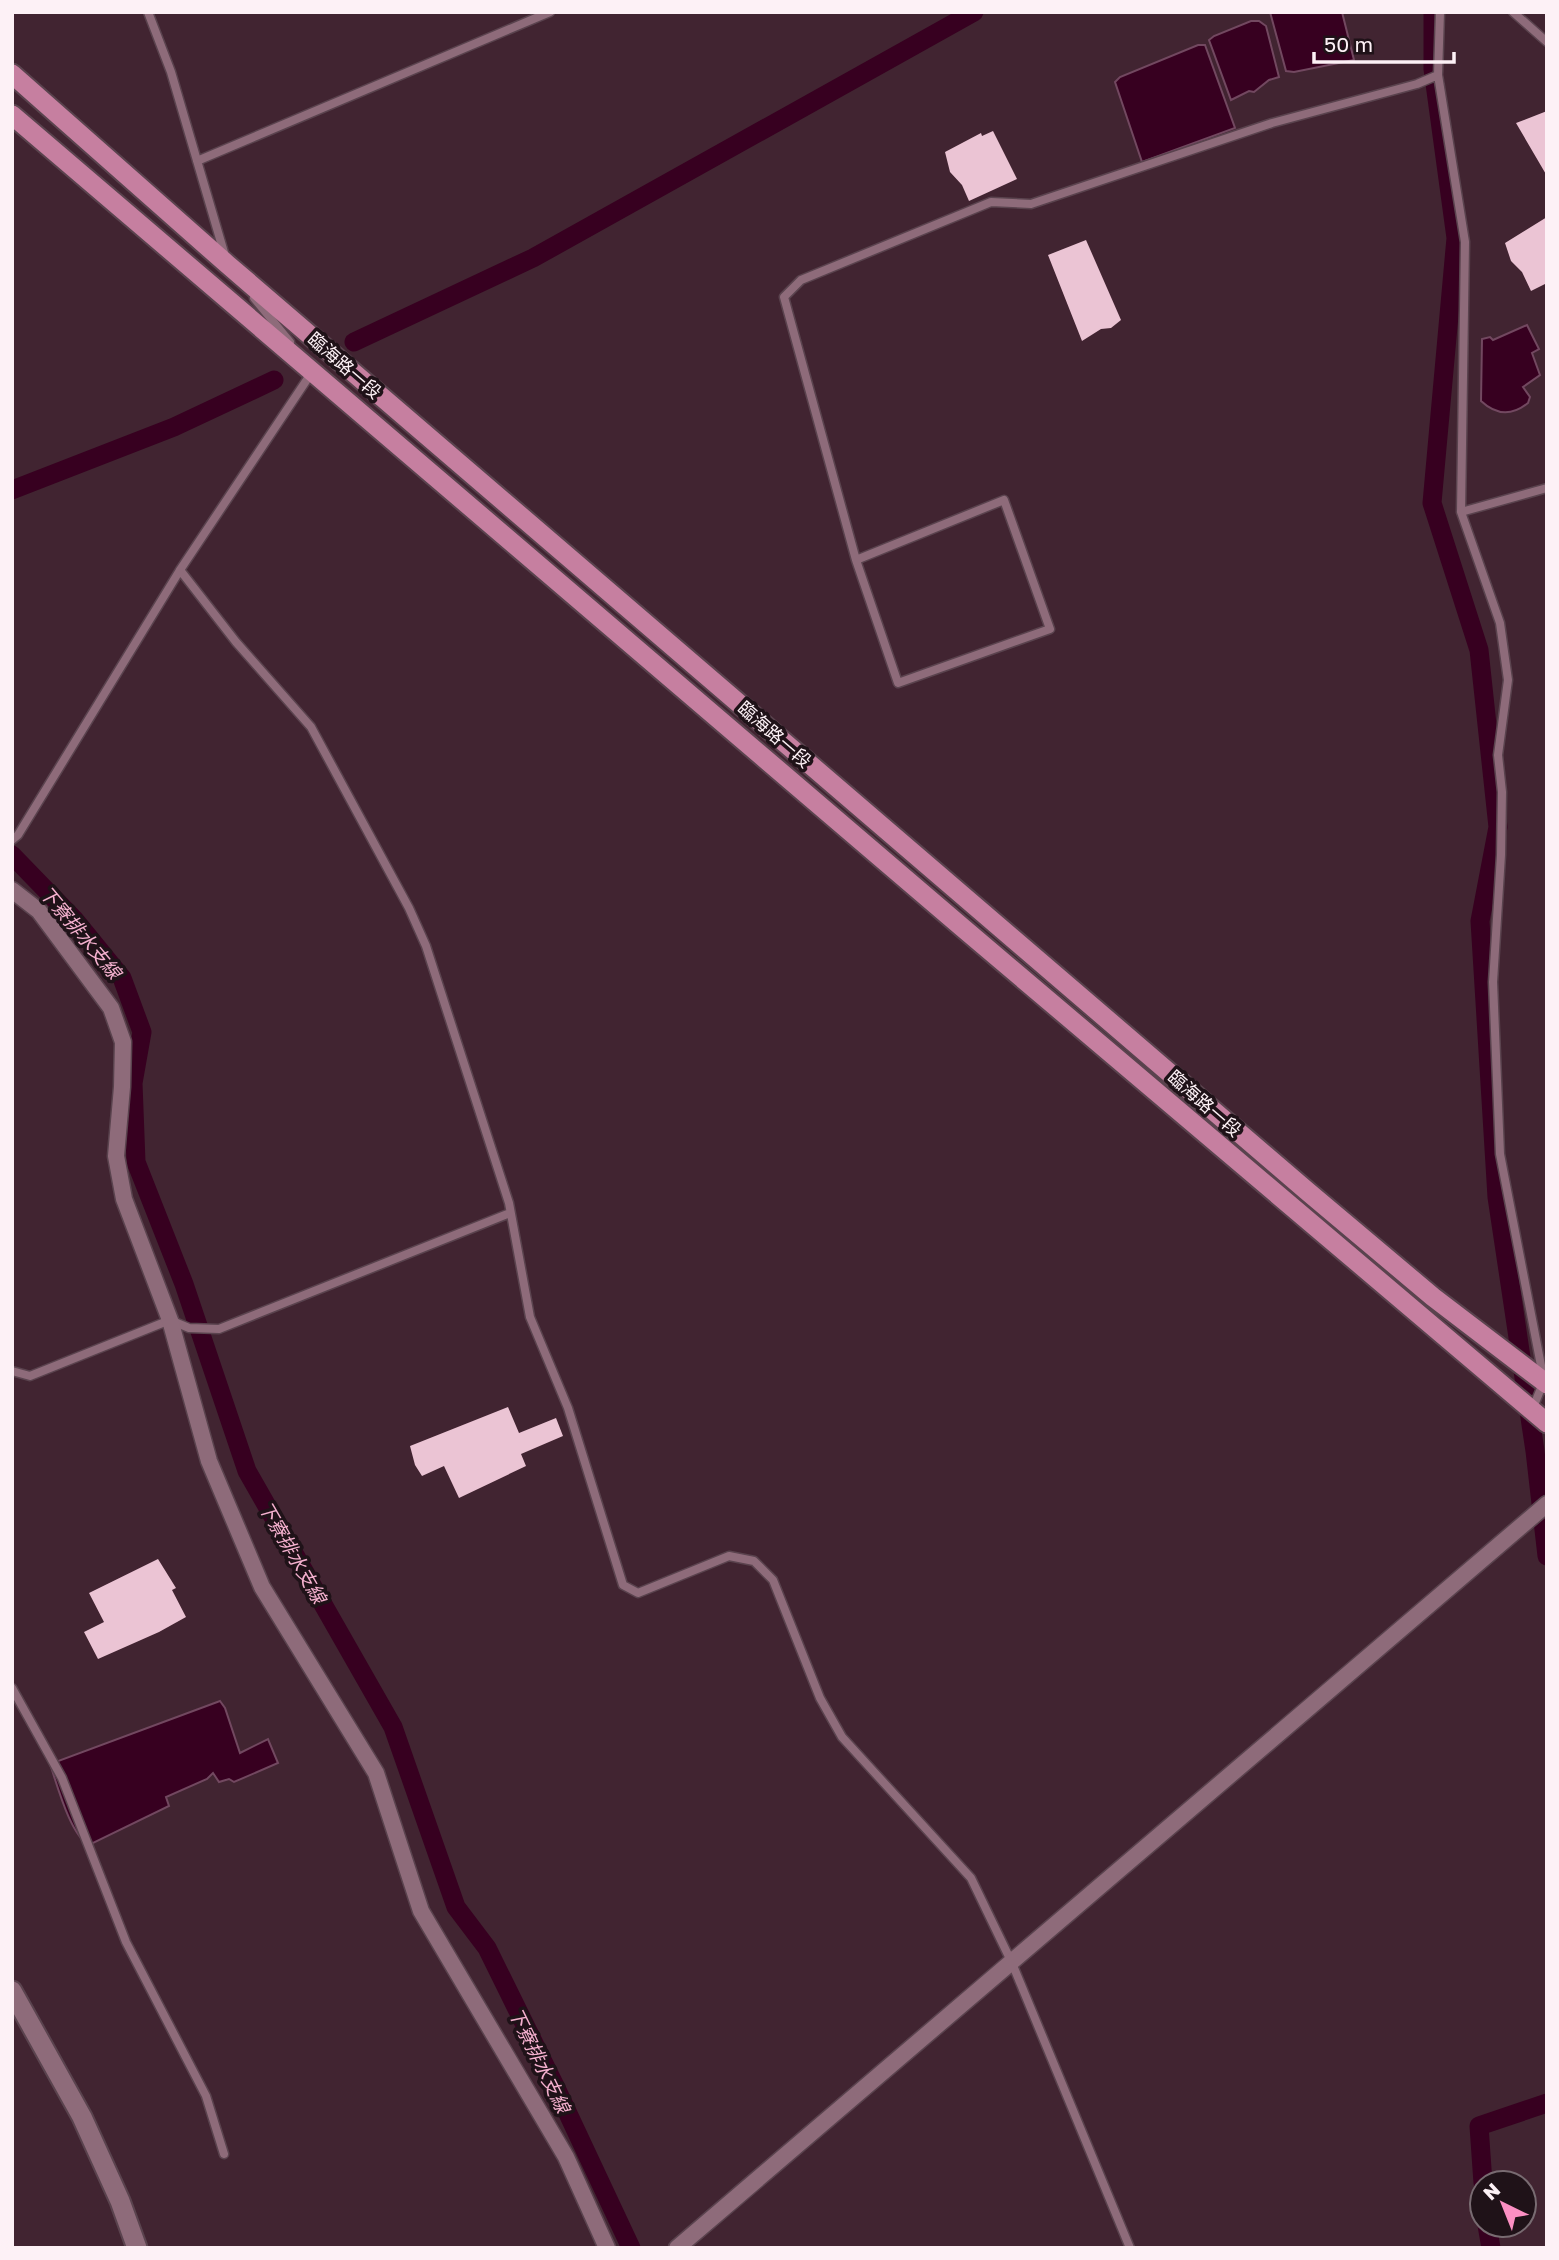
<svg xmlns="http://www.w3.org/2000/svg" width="1559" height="2260" viewBox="0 0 1559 2260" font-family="'Golos Text','Noto Sans TC',sans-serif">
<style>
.water{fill:#370020;stroke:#724860;stroke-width:2}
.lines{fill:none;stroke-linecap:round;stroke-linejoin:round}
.canal{stroke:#370020;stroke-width:19}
.building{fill:#ebc4d4}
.service-casing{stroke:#5a434e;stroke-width:11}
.minor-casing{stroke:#5a434e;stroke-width:19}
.tertiary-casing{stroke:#5a434e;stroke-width:23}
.primary-casing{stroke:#5a434e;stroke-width:23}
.service{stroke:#8e6b7a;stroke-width:8}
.minor{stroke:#8e6b7a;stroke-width:16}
.tertiary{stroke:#8e6b7a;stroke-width:19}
.primary{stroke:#c67fa0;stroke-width:19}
.labels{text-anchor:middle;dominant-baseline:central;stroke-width:7;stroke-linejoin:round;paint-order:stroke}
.street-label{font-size:18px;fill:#fdf1f6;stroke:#1f1218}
.water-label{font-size:19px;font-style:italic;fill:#f4b0ce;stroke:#1f1218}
</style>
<rect width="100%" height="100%" fill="#412431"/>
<!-- water -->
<path class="water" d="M1270 12H1342L1354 60 1294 72 1286 71Z
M1251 21H1259L1266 26 1279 77 1269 80 1254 92 1249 91 1231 100 1209 40 1214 36Z
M1198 45H1205L1235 128 1142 162 1115 82 1120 77Z
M1527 325 1539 349 1532 353 1540 375 1523 387 1530 397 1528 403C1512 416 1496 415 1481 401L1482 339 1490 337 1493 340Z
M220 1701 225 1708 240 1753 268 1739 278 1763 234 1782 229 1779 219 1782 213 1773 207 1779 166 1797 169 1806 89 1845C70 1835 57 1784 50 1764Z"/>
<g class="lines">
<!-- canal -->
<path class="canal" d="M1433 12V69L1456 238 1432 503 1479 650 1498 827 1480 921 1497 1197 1535 1451 1547 1556
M354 342 533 258 974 12
M12 490 174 427 274 380
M12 855 74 919 122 978 142 1032 133 1083 136 1162 184 1284 247 1471 393 1727 456 1907 487 1948 556 2088 631 2248
M1483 2183 1479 2126 1547 2103
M1487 2225 1491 2248"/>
</g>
<!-- building -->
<path class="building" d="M1547 111V176L1516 123Z
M993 131 1017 179 969 201 962 185 950 172 945 152 981 133 982 136Z
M1547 217V283L1531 291 1522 272 1511 261 1505 243Z
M1086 240 1121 320 1111 328 1101 329 1082 341 1048 255Z
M508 1407 519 1433 556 1418 563 1436 521 1454 526 1466 459 1498 444 1466 422 1476 415 1465 410 1446Z
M158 1559 176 1588 172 1590 186 1617 159 1632 98 1659 84 1632 104 1622 89 1593Z"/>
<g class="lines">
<!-- service casing -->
<g class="service-casing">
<path id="service" d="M148 12 171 72 225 256
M1440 12 1438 75 1465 242 1461 512 1500 623 1508 680 1498 755 1502 792 1501 855 1493 982 1500 1154 1544 1381 1532 1410
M1513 12 1547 42
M197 161 550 12
M254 298 290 342
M1461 512 1547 488
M856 560 1004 500 1050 629 898 683 856 560 784 297 801 280 991 202 1031 204 1272 123 1417 84 1438 75
M180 570 236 642 311 727 409 908 426 946 509 1203 530 1317 568 1408 623 1585 638 1593 729 1556 754 1561 773 1580 820 1698 842 1737 971 1878 1012 1963 1130 2248
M12 840 18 835 180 570 312 372
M12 1371 30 1376 170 1320 189 1328 219 1329 510 1213
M12 1688 62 1778 126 1942 206 2096 224 2154"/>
</g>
<!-- minor casing -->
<g class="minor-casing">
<path id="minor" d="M12 890 39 911 111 1008 123 1042 122 1087 116 1156 124 1199 170 1320 209 1461 262 1587 376 1773 421 1911 566 2157 607 2248
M677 2248 1547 1504"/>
</g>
<!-- tertiary casing -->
<g class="tertiary-casing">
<path id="tertiary" d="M12 1991 82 2117 120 2201 137 2248"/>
</g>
<!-- primary casing -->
<g class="primary-casing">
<path id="primary" d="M12 74 227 264 1307 1191 1433 1297 1547 1384
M12 115 963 928 1547 1423"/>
</g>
<!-- service -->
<use href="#service" class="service"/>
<!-- minor -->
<use href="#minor" class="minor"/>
<!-- tertiary -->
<use href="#tertiary" class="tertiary"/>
<!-- primary -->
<use href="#primary" class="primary"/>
</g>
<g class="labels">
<!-- street labels -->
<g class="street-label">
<text transform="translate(345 365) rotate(41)">臨海路一段</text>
<text transform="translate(775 734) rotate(41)">臨海路一段</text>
<text transform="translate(1205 1103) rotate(41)">臨海路一段</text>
</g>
<!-- water labels -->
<g class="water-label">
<text transform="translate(81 932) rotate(50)">下寮排水支線</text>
<text transform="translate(293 1552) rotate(60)">下寮排水支線</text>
<text transform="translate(540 2060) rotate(64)">下寮排水支線</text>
</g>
</g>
<!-- border -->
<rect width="1559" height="2260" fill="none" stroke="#fdf1f6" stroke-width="28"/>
<!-- north arrow -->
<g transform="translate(1503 2204) rotate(317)"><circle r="33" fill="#1f1218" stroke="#786b71" stroke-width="2"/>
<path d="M0-5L12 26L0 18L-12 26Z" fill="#fc8fc3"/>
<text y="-10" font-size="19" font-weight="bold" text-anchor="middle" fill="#fdf1f6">N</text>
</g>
<!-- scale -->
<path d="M1314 52v10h140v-10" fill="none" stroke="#fdf1f6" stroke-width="3.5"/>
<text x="1324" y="52" font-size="21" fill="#fdf1f6" stroke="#1f1218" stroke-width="5" paint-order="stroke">50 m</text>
</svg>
